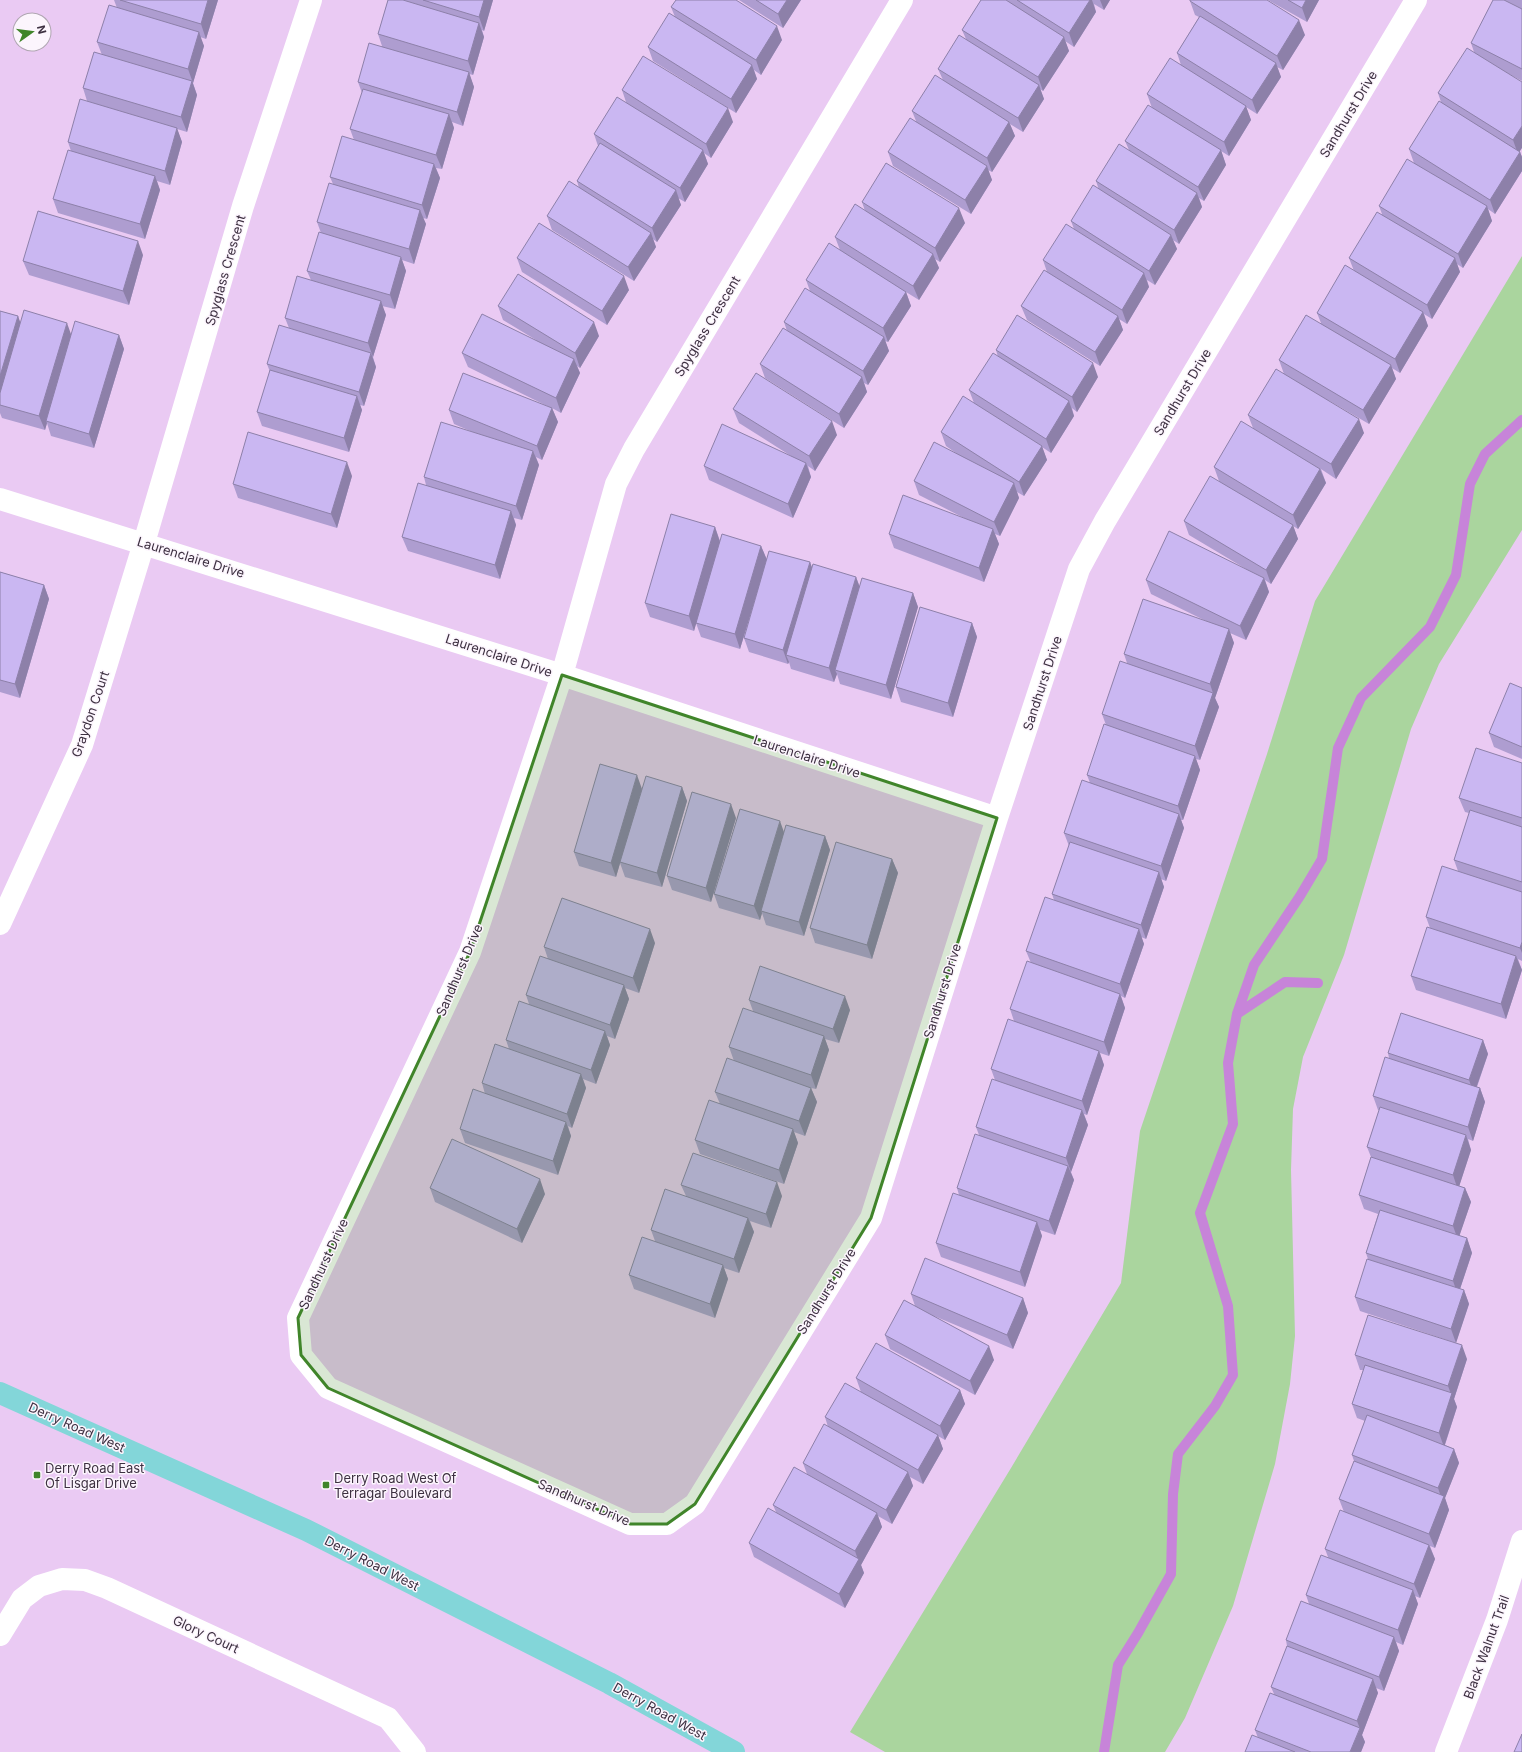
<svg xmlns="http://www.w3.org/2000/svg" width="1522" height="1752" viewBox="0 0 1522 1752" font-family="Inter,sans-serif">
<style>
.green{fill:#aad59e}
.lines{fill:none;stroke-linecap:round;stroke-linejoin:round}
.stream{stroke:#c784d9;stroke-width:10}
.minor{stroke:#fff;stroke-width:22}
.major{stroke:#83d6d9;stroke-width:22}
.wall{fill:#ae9dd0}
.shaded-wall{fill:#8d80a9}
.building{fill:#cab7f2;stroke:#8d80a9}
.marked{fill:#40852a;fill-opacity:0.2;stroke:#40852a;stroke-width:3;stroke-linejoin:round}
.poi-dot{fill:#40852a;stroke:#fcf5fd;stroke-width:1.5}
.labels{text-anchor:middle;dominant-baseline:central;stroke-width:3;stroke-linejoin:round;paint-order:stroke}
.street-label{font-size:13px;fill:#3d3041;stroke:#fcf5fd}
.poi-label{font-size:13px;fill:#3d3041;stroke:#fcf5fd;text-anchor:start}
</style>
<rect width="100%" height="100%" fill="#eacaf3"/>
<!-- green -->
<path class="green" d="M1522 256V530L1439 664 1411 729 1344 955 1303 1057 1293 1109 1291 1170 1295 1336 1290 1384 1275 1464 1233 1606 1185 1718 1165 1752H885L850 1732 1011 1468 1121 1283 1140 1131 1267 754 1315 601Z"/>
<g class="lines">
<!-- stream -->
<path class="stream" d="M1237 1014 1285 982 1318 983
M1104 1752 1118 1665 1138 1633 1171 1574 1173 1494 1178 1454 1215 1406 1233 1375 1228 1306 1200 1213 1233 1124 1228 1063 1237 1014 1254 965 1300 896 1322 859 1338 748 1361 698 1430 627 1456 575 1470 484 1485 454 1522 420"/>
<!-- minor -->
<path class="minor" d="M902 0 634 449 616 484 562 675 470 952 298 1318 301 1355 328 1388 630 1524H667L695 1504 871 1218 997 818 1079 569 1105 521 1416 0
M0 499 562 675 997 818
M0 924 82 745 144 543 243 206 311 0
M0 1635 22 1599 39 1586 62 1579 85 1580 107 1588 388 1718 415 1752
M1446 1752 1497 1620 1522 1541"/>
<!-- major -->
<path class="major" d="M0 1393 306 1530 609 1683 734 1752"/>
</g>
<!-- wall -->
<path class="wall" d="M114 0H218L206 39 200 37 204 46 193 83 197 95 187 132 177 129 182 142 170 185 157 181 160 190 145 239 58 213 53 199 71 151 68 142 87 101 83 88 102 55 97 42 117 8Z
M388 0H493L484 31 482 30 484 37 473 75 469 74 474 87 463 126 452 122 454 128 442 169 436 168 440 178 427 219 423 218 426 224 414 264 402 260 406 271 395 309 382 306 386 315 373 357 376 367 364 406 360 405 362 410 349 452 262 426 257 412 270 372 267 364 289 328 285 318 311 280 307 271 321 233 317 222 333 184 330 177 354 140 350 129 362 93 358 82 382 46 378 34Z
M739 0H801L783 28Z
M981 0H1110L1104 10 1094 4 1096 12 1074 47 1065 41 1069 51 1043 91 1040 89 1044 99 1023 132 1010 124 1015 136 992 172 988 170 992 180 971 214 893 166 888 152 916 121 912 111 943 80 938 69 966 39 962 30Z
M1268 0H1319L1307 22Z
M1493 0H1522V81L1507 73 1520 152 1522 157V171L1495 214 1488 209 1492 221 1463 268 1457 264 1460 272 1432 319 1424 314 1428 326 1400 373 1392 368 1396 379 1369 424 1328 400 1364 433 1336 479 1321 469 1326 483 1298 529 1293 526 1298 539 1271 584 1265 580 1269 592 1246 640 1230 633 1234 643 1215 698 1219 707 1200 760 1196 759 1200 770 1183 820H1181L1184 828 1166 881 1161 879 1164 887 1146 939 1141 937 1144 944 1125 998 1121 996 1125 1008 1109 1056 1100 1053 1104 1065 1087 1115 1084 1114 1088 1125 1071 1172 1074 1180 1055 1235 1040 1230 1042 1236 1025 1287 941 1257 936 1243 959 1195 957 1188 979 1135 976 1127 995 1080 991 1069 1014 1021 1010 1009 1031 963 1026 951 1054 900 1052 894 1069 846 1064 833 1090 783 1087 775 1106 725 1102 714 1127 663 1124 654 1206 621 1151 594 1146 580 1246 569 1189 535 1184 521 1219 481 1214 467 1253 428 1248 415 1284 374 1279 360 1321 323 1317 313 1354 271 1349 258 1382 214 1379 206 1414 163 1409 149 1441 102 1438 93 1474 52 1471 43Z
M1190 1 1305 35 1283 70 1277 67 1281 77 1257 114 1246 107 1251 120 1229 156 1221 151 1226 165 1204 201 1199 198 1202 207 1179 244 1173 240 1177 249 1155 285 1147 280 1149 287 1127 324 1119 319 1123 330 1100 366 1027 320 1021 306 1047 272 1043 260 1074 229 1071 221 1099 190 1096 181 1129 150 1125 141 1152 108 1147 94 1181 65 1177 53 1199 17 1195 15Z
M671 7 782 40 761 75 754 70 757 79 736 113 653 61 648 47 675 17Z
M622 90 733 122 711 158 704 153 708 164 685 202 678 198 681 205 657 242 653 239 656 247 634 281 552 230 547 216 579 188 577 181 598 146 594 134 626 102Z
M862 202 965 223 940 262 935 259 939 268 919 300 906 292 911 306 888 342 885 341 889 351 868 385 864 383 867 392 844 428 765 378 760 364 787 331 784 322 810 291 806 280 840 250 835 237 865 211Z
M143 255 129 305 29 275 23 261Z
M517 258 629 290 607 325 522 272Z
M498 306 599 336 580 368 577 366 580 373 561 413 552 408 558 422 542 460 536 457 539 465 522 520 514 518 516 525 500 579 408 551 402 537 426 485 424 477 477 434 454 424 449 410 549 407 468 367 462 353 536 340 503 320Z
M0 311 18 316 20 323 71 334 119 335 124 349 94 448 51 436 47 423 45 430 2 418 0 413Z
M996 350 1098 377 1077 412 1072 408 1074 416 1051 453 1042 447 1047 460 1024 496 1017 492 1019 498 1000 536 995 534 999 544 984 582 894 548 889 534 966 519 919 495 914 481 960 456 946 446 941 432 974 403 969 390 998 357Z
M733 409 837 435 815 471 808 466 811 477 793 518 709 480 704 466 791 456 739 423Z
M352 476 337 528 238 498 233 484Z
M715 527 720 541 761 546 767 560 740 649 701 637 696 623 694 631 650 617 645 603Z
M810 562 812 568 856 577 860 587 913 593 918 607 891 699 840 684 837 674 834 682 791 669 789 662 788 664 749 652 744 638Z
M0 572 44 585 49 599 20 698 0 692Z
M972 623 977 637 953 717 901 702 896 687Z
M1522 688V759L1494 747 1489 733Z
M1522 763V961L1518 959 1522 970 1506 1019 1416 990 1411 976 1430 928 1426 917 1458 871 1454 860 1469 813 1465 812 1459 798Z
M682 787 687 801 662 887 625 877 620 863 616 877 579 866 574 852 642 789Z
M736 818 711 902 672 890 667 876Z
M784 832 825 836 830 850 804 936 766 925 762 913 760 920 719 908 714 894Z
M892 859 898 873 872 959 815 943 810 928Z
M655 943 639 993 625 988 629 999 615 1039 607 1036 610 1045 596 1084 583 1079 586 1088 572 1128 568 1126 571 1136 558 1175 465 1143 460 1129 485 1094 482 1083 509 1049 506 1040 529 1004 526 995 548 959 544 947Z
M749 1000 850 1010 839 1043 825 1039 829 1050 816 1089 811 1088 817 1102 805 1136 794 1132 798 1143 784 1184 700 1154 695 1140 720 1104 715 1092 734 1061 729 1047 753 1011Z
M1483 1040 1488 1054 1477 1087 1480 1088 1485 1102 1473 1141 1468 1139 1471 1150 1459 1186 1465 1188 1471 1202 1459 1236 1467 1238 1472 1253 1460 1289 1464 1290 1469 1304 1456 1343 1360 1311 1355 1297 1368 1259 1366 1253 1378 1214 1364 1209 1359 1195 1371 1157 1367 1147 1379 1110H1378L1373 1096 1389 1058 1388 1053Z
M681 1185 782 1196 771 1228 750 1221 754 1232 739 1273 724 1268 728 1279 715 1318 634 1289 629 1275 655 1241 651 1230 686 1196Z
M430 1188 545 1194 522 1243 435 1202Z
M911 1294 1023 1298 1028 1313 1013 1349 934 1316 994 1360 975 1395 890 1349 885 1335 915 1306Z
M1355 1355 1467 1359 1454 1399 1457 1407 1445 1445 1454 1449 1459 1463 1445 1498 1449 1510 1435 1548 1430 1546 1435 1559 1420 1598 1415 1596 1418 1604 1403 1645 1396 1642 1399 1651 1384 1691 1376 1688 1378 1693 1362 1735 1365 1742 1361 1752H1245L1258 1738 1255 1730 1274 1694 1271 1687 1287 1646 1286 1640 1309 1604 1306 1595 1328 1557 1325 1549 1344 1512 1339 1499 1354 1461 1352 1455 1365 1421 1357 1418 1352 1404 1363 1370H1360Z
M856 1378 960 1390 965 1404 945 1440 938 1436 943 1449 923 1484 910 1477 913 1486 892 1524 878 1516 882 1527 861 1565 864 1573 845 1608 754 1557 749 1543 776 1512 773 1505 807 1474 803 1463 828 1427 825 1417 861 1392Z"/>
<!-- shaded-wall -->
<path class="shaded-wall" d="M208 0H218L206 39 201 24Z
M484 0H493L484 31 479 17Z
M787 0H801L783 28 778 14Z
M1090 0H1092L1096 12 1074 47 1069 33Z
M1100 0H1110L1104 10Z
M1306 0H1319L1307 22 1302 8Z
M1299 20 1305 35 1283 70 1277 56Z
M479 23 484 37 473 75 468 61Z
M777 26 782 40 761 75 756 60Z
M199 32 204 46 193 83 188 69Z
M1064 37 1069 51 1043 91 1038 77Z
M1276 63 1281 77 1257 114 1252 100Z
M752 65 757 79 736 113 731 99Z
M469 72 474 87 463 126 457 112Z
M192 81 197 95 187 132 181 117Z
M1039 85 1044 99 1023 132 1018 118Z
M1246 106 1251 120 1229 156 1224 142Z
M728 108 733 122 711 158 706 144Z
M449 114 454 128 442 169 436 155Z
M1009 122 1015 136 992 172 987 158Z
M1522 126V148L1518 154 1513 140Z
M177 128 182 142 170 185 165 171Z
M703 150 708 164 685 202 680 188Z
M1221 150 1226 165 1204 201 1198 187Z
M1520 152 1522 157V171L1495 214 1490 200Z
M434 164 440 178 427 219 422 205Z
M987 166 992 180 971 214 965 200Z
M155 176 160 190 145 239 140 224Z
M676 190 681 205 657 242 652 228Z
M1197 193 1202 207 1179 244 1174 230Z
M1487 206 1492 221 1463 268 1458 254Z
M959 208 965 223 940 262 935 248Z
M420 210 426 224 414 264 409 249Z
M651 233 656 247 634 281 628 267Z
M1171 235 1177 249 1155 285 1149 271Z
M138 241 143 255 129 305 123 291Z
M933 254 939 268 919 300 913 286Z
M401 257 406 271 395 309 390 295Z
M1455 258 1460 272 1432 319 1427 305Z
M1144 273 1149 287 1127 324 1122 310Z
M624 276 629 290 607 325 602 311Z
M906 292 911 306 888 342 883 328Z
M381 301 386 315 373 357 368 343Z
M1423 312 1428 326 1400 373 1395 359Z
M18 316 23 330 0 405V376Z
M1118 316 1123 330 1100 366 1095 352Z
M594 322 599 336 580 368 575 353Z
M67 323 72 337 46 421 47 423 45 430 39 416Z
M119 335 124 349 94 448 89 434Z
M884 337 889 351 868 385 863 371Z
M371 353 376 367 364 406 359 392Z
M574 359 580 373 561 413 556 398Z
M1093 363 1098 377 1077 412 1072 397Z
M1391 365 1396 379 1369 424 1363 410Z
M862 377 867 392 844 428 839 414Z
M357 396 362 410 349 452 344 438Z
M1069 401 1074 416 1051 453 1046 439Z
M552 408 558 422 542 460 537 446Z
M1359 419 1364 433 1336 479 1331 464Z
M832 421 837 435 815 471 809 456Z
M1042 446 1047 460 1024 496 1019 482Z
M533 451 539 465 522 520 516 506Z
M347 462 352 476 337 528 331 514Z
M806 463 811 477 793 518 788 504Z
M1320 469 1326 483 1298 529 1293 515Z
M1014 483 1019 498 1000 536 994 522Z
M511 511 516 525 500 579 495 565Z
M1293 525 1298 539 1271 584 1266 570Z
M715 527 720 542 694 631 689 616Z
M993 529 999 544 984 582 979 568Z
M761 546 767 560 740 649 735 634Z
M810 562 815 576 786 655 789 662 788 664 783 650Z
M856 577 861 591 835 670 837 674 834 682 829 668Z
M1264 578 1269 592 1246 640 1240 626Z
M44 585 49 599 20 698 15 684Z
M913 593 918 607 891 699 886 685Z
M972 623 977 637 953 717 948 703Z
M1229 629 1234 643 1215 698 1219 707 1200 760 1195 746 1213 693 1210 684Z
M1195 756 1200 770 1183 820 1178 806Z
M637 775 642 789 616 877 611 863Z
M682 787 687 801 662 887 657 873Z
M731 804 736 818 711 902 706 888Z
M1179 814 1184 828 1166 881 1161 866Z
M780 821 785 835 761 911 762 913 760 920 754 906Z
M825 836 830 850 804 936 799 922Z
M892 859 898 873 872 959 867 945Z
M1159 872 1164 887 1146 939 1141 925Z
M650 929 655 943 639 993 633 978Z
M1139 929 1144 944 1125 998 1120 984Z
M1522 942V953L1520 948Z
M1516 956 1522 970 1506 1019 1501 1004Z
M624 985 629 999 615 1039 610 1025Z
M1120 994 1125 1008 1109 1056 1104 1042Z
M845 996 850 1010 839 1043 833 1029Z
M605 1031 610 1045 596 1084 591 1070Z
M824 1036 829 1050 816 1089 811 1075Z
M1483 1040 1488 1054 1474 1094 1469 1080Z
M1099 1051 1104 1065 1087 1115 1082 1101Z
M581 1074 586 1088 572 1128 567 1114Z
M811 1088 817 1102 805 1136 799 1121Z
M1480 1088 1485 1102 1473 1141 1468 1127Z
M1082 1110 1088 1125 1071 1172 1066 1158Z
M566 1122 571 1136 558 1175 553 1161Z
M793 1129 798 1143 784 1184 779 1170Z
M1466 1135 1471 1150 1458 1190 1453 1175Z
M1068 1166 1074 1180 1055 1235 1049 1221Z
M540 1179 545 1194 522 1243 517 1229Z
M777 1182 782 1196 771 1228 766 1214Z
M1465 1188 1471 1202 1458 1240 1453 1226Z
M748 1218 754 1232 739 1273 734 1259Z
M1037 1222 1042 1236 1025 1287 1020 1272Z
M1467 1238 1472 1253 1458 1295 1453 1281Z
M723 1265 728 1279 715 1318 710 1304Z
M1464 1290 1469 1304 1456 1343 1451 1329Z
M1023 1298 1028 1313 1013 1349 1007 1335Z
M1462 1345 1467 1359 1454 1399 1457 1407 1444 1447 1439 1433 1451 1394 1448 1386Z
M989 1346 994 1360 975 1395 970 1381Z
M960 1390 965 1404 945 1440 940 1426Z
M938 1435 943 1449 923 1484 918 1470Z
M1454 1449 1459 1463 1445 1498 1449 1510 1435 1548 1429 1534 1442 1500 1438 1488Z
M908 1472 913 1486 892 1524 886 1510Z
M877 1513 882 1527 861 1565 864 1573 845 1608 839 1594 858 1560 855 1551Z
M1429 1545 1435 1559 1420 1598 1414 1584Z
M1413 1590 1418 1604 1403 1645 1398 1630Z
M1394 1637 1399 1651 1384 1691 1379 1677Z
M1373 1679 1378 1693 1362 1735 1365 1742 1361 1752H1350L1360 1729 1357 1721Z"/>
<!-- building -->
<path class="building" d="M120 0H208L201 24Z
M388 0H403L479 23 468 61 378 34Z
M423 0H484L479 17Z
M676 0H736L777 26 756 60 671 7Z
M756 0H787L778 14Z
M981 0H1006L1064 37 1038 77 962 30Z
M1017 0H1090L1069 33Z
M1190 0H1267L1299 20 1277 56 1190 1Z
M1288 0H1306L1302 8Z
M1493 0H1504L1522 9V69L1471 43Z
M109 5 199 32 188 69 97 42Z
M669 13 752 65 731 99 648 47Z
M1200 16 1276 63 1252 100 1177 53Z
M959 35 1039 85 1018 118 938 69Z
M369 43 469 72 457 112 358 82Z
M1467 48 1522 82V126L1513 140 1438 93Z
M94 52 192 81 181 117 83 88Z
M643 56 728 108 706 144 622 90Z
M1170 58 1246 106 1224 142 1147 94Z
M935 75 1009 122 987 158 912 111Z
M363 89 449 114 436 155 350 129Z
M617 97 703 150 680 188 594 134Z
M80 99 177 128 165 171 68 142Z
M1439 101 1520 152 1490 200 1409 149Z
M1148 105 1221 150 1198 187 1125 141Z
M910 118 987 166 965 200 888 152Z
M342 136 434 164 422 205 330 177Z
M600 143 676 190 652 228 577 181Z
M1119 144 1197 193 1174 230 1096 181Z
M68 150 155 176 140 224 53 199Z
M1407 159 1487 206 1458 254 1379 206Z
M886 163 959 208 935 248 862 202Z
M569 181 651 233 628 267 547 216Z
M329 183 420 210 409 249 317 222Z
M1093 185 1171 235 1149 271 1071 221Z
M855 204 933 254 913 286 835 237Z
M38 211 138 241 123 291 23 261Z
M1377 212 1455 258 1427 305 1349 258Z
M539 223 624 276 602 311 517 258Z
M1066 224 1144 273 1122 310 1043 260Z
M319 232 401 257 390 295 307 271Z
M829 243 906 292 883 328 806 280Z
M1345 265 1423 312 1395 359 1317 313Z
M1044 270 1118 316 1095 352 1021 306Z
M518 274 594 322 575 353 498 306Z
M297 276 381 301 368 343 285 318Z
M805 288 884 337 863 371 784 322Z
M24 310 67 323 39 416 0 405V393Z
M0 311 18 316 0 376Z
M482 314 574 359 556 398 462 353Z
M1017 315 1093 363 1072 397 996 350Z
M1306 315 1391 365 1363 410 1279 360Z
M75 321 119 335 89 434 46 421Z
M279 325 371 353 359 392 267 364Z
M783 328 862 377 839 414 760 364Z
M993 353 1069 401 1046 439 969 390Z
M1276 369 1359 419 1331 464 1248 415Z
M270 370 357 396 344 438 257 412Z
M463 373 552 408 537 446 449 410Z
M756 373 832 421 809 456 733 409Z
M963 396 1042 446 1019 482 941 432Z
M1241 421 1320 469 1293 515 1214 467Z
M441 422 533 451 516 506 424 477Z
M722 424 806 463 788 504 704 466Z
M248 432 347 462 331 514 233 484Z
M934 442 1014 483 994 522 914 481Z
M1210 476 1293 525 1266 570 1184 521Z
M418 483 511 511 495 565 402 537Z
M903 495 993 529 979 568 889 534Z
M671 514 715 527 689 616 645 603Z
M1169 531 1264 578 1240 626 1146 580Z
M722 534 761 546 735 634 696 623Z
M769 551 810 562 783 650 744 638Z
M813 564 856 577 829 668 786 655Z
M0 572 44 585 15 684 0 680Z
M862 578 913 593 886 685 835 670Z
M1143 599 1229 629 1210 684 1124 654Z
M920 607 972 623 948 703 896 687Z
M1120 661 1213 693 1195 746 1102 714Z
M1510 683 1522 688V747L1489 733Z
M1104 724 1195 756 1178 806 1087 775Z
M1476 748 1522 763V818L1459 798Z
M600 764 637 775 611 863 574 852Z
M646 776 682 787 657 873 620 862Z
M1082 780 1179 814 1161 866 1064 833Z
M692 792 731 804 706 888 667 876Z
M740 809 780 821 754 906 714 894Z
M1470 810 1522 827V882L1454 860Z
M786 825 825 836 799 922 761 911Z
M836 842 892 859 867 945 810 928Z
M1070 842 1159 872 1141 925 1052 894Z
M1442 866 1522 892V942L1520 948 1426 917Z
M1045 897 1139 929 1120 984 1026 951Z
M562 898 650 929 633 978 544 947Z
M1427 927 1516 956 1501 1004 1411 976Z
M540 956 624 985 610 1025 526 995Z
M1027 961 1120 994 1104 1042 1010 1009Z
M760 966 845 996 833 1029 749 1000Z
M519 1001 605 1031 591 1070 506 1040Z
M743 1008 824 1036 811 1075 729 1047Z
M1401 1013 1483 1040 1469 1080 1388 1053Z
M1008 1019 1099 1051 1082 1101 991 1069Z
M495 1044 581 1074 567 1114 482 1083Z
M1385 1057 1480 1088 1468 1127 1373 1096Z
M727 1058 811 1088 799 1121 715 1092Z
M992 1079 1082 1110 1066 1158 976 1127Z
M473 1089 566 1122 553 1161 460 1129Z
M709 1100 793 1129 779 1170 695 1140Z
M1380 1107 1466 1135 1453 1175 1367 1147Z
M975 1134 1068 1166 1049 1221 957 1188Z
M452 1139 540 1179 517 1229 430 1188Z
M693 1153 777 1182 766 1214 681 1185Z
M1371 1157 1465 1188 1453 1226 1359 1195Z
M665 1189 748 1218 734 1259 651 1230Z
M953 1193 1037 1222 1020 1272 936 1243Z
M1380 1210 1467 1238 1453 1281 1366 1253Z
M642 1237 723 1265 710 1304 629 1275Z
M925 1258 1023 1298 1007 1335 911 1294Z
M1367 1259 1464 1290 1451 1329 1355 1297Z
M904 1300 989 1346 970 1381 885 1335Z
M1368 1315 1462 1345 1448 1386 1355 1355Z
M876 1343 960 1390 940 1426 856 1378Z
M1365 1365 1452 1393 1439 1433 1352 1404Z
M845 1383 938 1435 918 1470 825 1417Z
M1367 1415 1454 1449 1438 1488 1352 1455Z
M824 1424 908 1472 886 1510 803 1463Z
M1354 1461 1444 1496 1429 1534 1339 1499Z
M794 1467 877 1513 855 1551 773 1505Z
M768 1508 859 1559 839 1594 749 1543Z
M1340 1510 1429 1545 1414 1584 1325 1549Z
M1321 1555 1413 1590 1398 1630 1306 1595Z
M1301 1601 1394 1637 1379 1677 1286 1640Z
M1287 1646 1373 1679 1357 1721 1271 1687Z
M1270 1693 1360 1728 1350 1752H1311L1255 1730Z
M1522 1734V1752H1514Z
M1252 1735 1295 1752H1245Z"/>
<!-- marked area -->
<path class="marked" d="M562 675 997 818 871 1218 695 1504 667 1524H630L328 1388 301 1355 298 1318 470 952Z"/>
<!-- markers -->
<g class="poi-dot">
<rect x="33" y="1471" width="8" height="8" rx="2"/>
<rect x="322" y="1481" width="8" height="8" rx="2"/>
</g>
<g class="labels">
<!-- street labels -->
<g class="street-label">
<text transform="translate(1348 114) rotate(-59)">Sandhurst Drive</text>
<text transform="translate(225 270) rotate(-74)">Spyglass Crescent</text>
<text transform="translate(707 326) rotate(-59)">Spyglass Crescent</text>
<text transform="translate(1182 392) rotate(-59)">Sandhurst Drive</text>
<text transform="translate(191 557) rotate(17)">Laurenclaire Drive</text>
<text transform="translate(499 655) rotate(18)">Laurenclaire Drive</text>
<text transform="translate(1042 683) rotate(-72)">Sandhurst Drive</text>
<text transform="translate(90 714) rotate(-71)">Graydon Court</text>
<text transform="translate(807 756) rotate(18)">Laurenclaire Drive</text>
<text transform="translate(459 970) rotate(-67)">Sandhurst Drive</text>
<text transform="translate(942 991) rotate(-73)">Sandhurst Drive</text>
<text transform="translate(323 1264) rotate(-65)">Sandhurst Drive</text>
<text transform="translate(826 1291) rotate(-58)">Sandhurst Drive</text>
<text transform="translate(77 1427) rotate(24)">Derry Road West</text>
<text transform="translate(584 1502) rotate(23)">Sandhurst Drive</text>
<text transform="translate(372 1563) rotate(27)">Derry Road West</text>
<text transform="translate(206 1634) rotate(25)">Glory Court</text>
<text transform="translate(1486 1647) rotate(-70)">Black Walnut Trail</text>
<text transform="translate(660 1711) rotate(29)">Derry Road West</text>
</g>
<!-- poi labels -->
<g class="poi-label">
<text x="45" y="1468">Derry Road East<tspan x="45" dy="15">Of Lisgar Drive</tspan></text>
<text x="334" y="1478">Derry Road West Of<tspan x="334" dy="15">Terragar Boulevard</tspan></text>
</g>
</g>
<!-- north arrow -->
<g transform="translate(32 32) rotate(76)"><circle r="19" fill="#fcf5fd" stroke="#b0a6b2"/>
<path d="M0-3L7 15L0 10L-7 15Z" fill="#40852a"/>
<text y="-6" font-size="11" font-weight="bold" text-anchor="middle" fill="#3d3041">N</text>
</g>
</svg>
